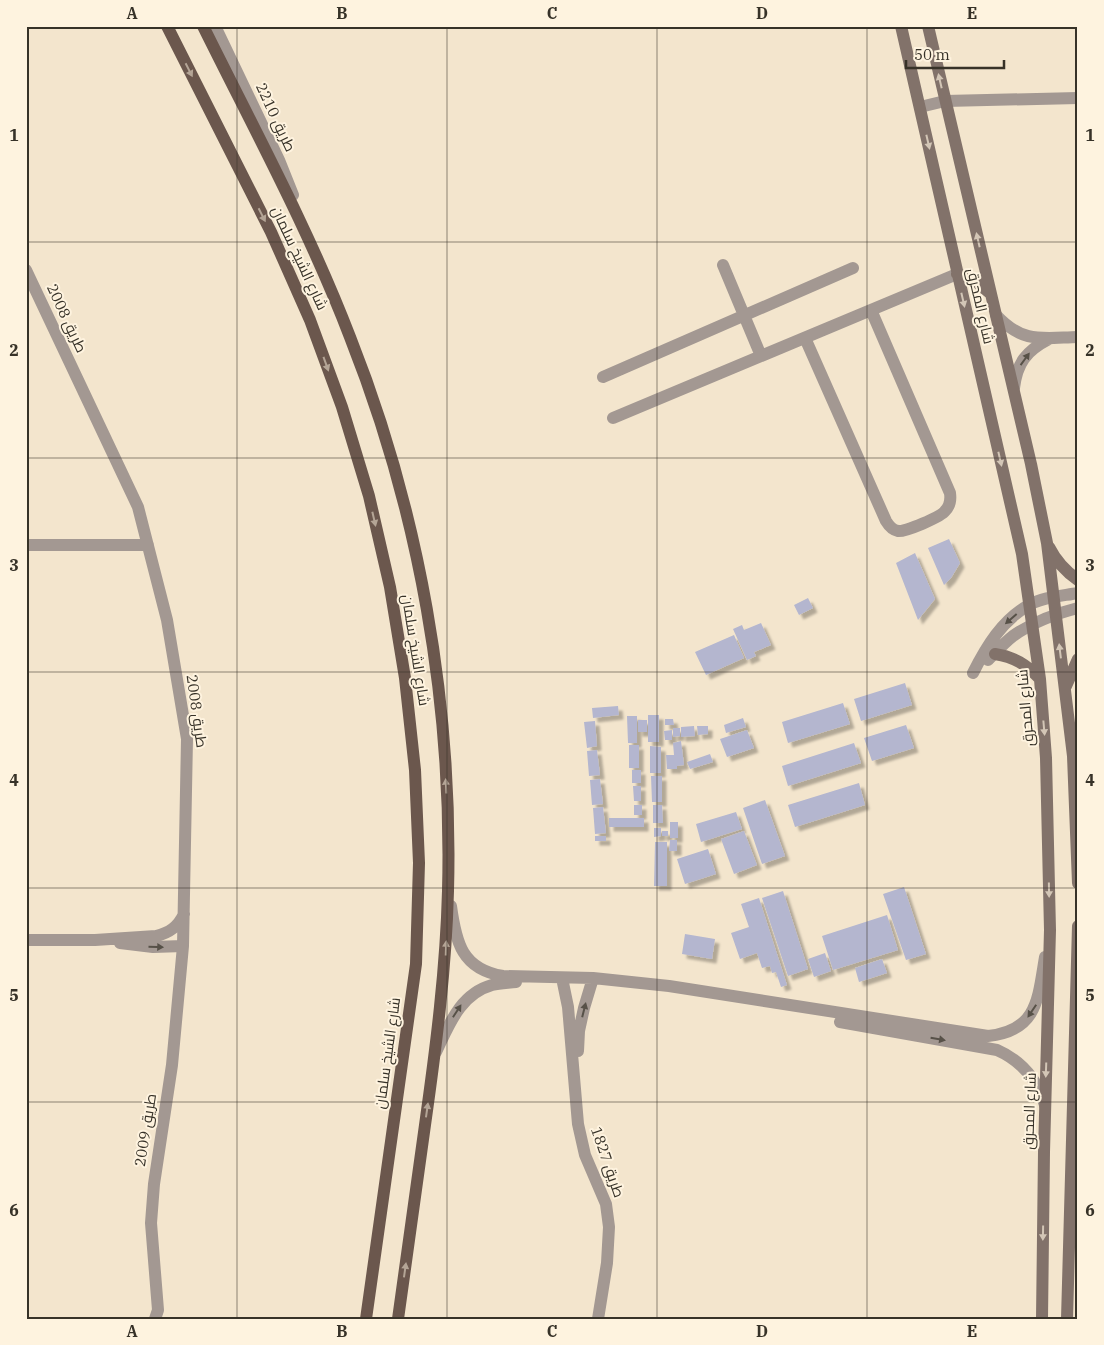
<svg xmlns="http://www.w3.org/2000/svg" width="1104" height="1345" viewBox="0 0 1104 1345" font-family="'IBM Plex Serif',Cairo,serif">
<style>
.building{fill:#b4b6cf;filter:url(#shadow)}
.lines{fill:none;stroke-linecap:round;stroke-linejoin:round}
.minor{stroke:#a39892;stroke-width:12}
.secondary{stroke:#82726a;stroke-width:12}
.primary{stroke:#6b574d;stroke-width:12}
.oneway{fill:#b4a596}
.oneway2{fill:#d3c6b6}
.oneway3{fill:#575148}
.grid{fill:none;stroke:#373228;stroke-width:1;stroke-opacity:0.55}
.labels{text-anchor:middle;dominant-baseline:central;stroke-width:4;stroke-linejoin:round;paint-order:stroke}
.street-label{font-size:15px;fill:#373228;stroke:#fef3df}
.neatline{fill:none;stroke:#373228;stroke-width:2}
.grid-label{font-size:16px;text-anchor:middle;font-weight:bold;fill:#373228}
</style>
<defs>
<filter id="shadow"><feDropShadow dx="4.5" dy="4.5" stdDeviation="1" flood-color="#0004"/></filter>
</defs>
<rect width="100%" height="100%" fill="#f3e5cd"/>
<!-- building -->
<path class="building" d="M949 539 960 563 951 578 944 585 928 548Z
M915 553 935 599 918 620 896 563Z
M808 598 813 608 799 615 794 605Z
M761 623 771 645 754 652 756 656 747 660 733 629 742 625 744 630Z
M734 635 744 658 706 675 695 652Z
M905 683 912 705 861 721 854 699Z
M843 703 850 724 788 743 782 722Z
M618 706 619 715 593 718 592 708Z
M648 715H659V742H648Z
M627 716H637V743H628Z
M743 718 746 727 726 733 724 725Z
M665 719H673L674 725H665Z
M638 720H647V732H638Z
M595 721 597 746 587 748 584 722Z
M906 725 914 748 872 761 864 738Z
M694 726 695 736 681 737V727Z
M697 726H708V734L698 735Z
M673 728H680V736L673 737Z
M672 730V740H665L664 731Z
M747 730 754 748 727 757 720 739Z
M681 741 684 765 677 766V769H667L666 755H674L673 743Z
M854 743 861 763 788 786 782 766Z
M629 745H639V768H629Z
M650 746 661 747V773H650Z
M597 750 600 775 589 776 587 751Z
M710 754 713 762 690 769 687 762Z
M632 770H641V783H632Z
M651 776H662V802H652Z
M600 779 603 804 592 805 590 780Z
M859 783 865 805 795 827 788 805Z
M633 786H641V801H634Z
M765 800 785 856 762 864 743 808Z
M634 805H642V815H634Z
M653 805H662L663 823H653Z
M603 807 606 833 595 834 593 808Z
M736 812 742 829 701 842 696 824Z
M609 818H644V827H609Z
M670 822H678V838H670Z
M654 828H661V836L654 837Z
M662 831H668V836H662Z
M744 831 757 865 734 874 721 839Z
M595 836H606V841H595Z
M670 840H677V851H669Z
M655 842H667V886H654Z
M708 849 716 874 685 884 677 859Z
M904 887 926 954 906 960 883 894Z
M783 891 808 969 788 976 762 898Z
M759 898 787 985 781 987 776 972 772 973 770 966 762 968 757 953 740 959 731 933 749 927 741 904Z
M887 915 898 950 833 970 822 936Z
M685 934 715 939 712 959 682 954Z
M825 953 831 971 814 977 808 959Z
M882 959 887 973 859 982 855 968Z"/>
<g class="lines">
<!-- minor -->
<path class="minor" d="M215 26 279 160 293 195
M920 107 945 101 1078 98
M723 265 761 356
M26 270 138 507 167 620 187 739 183 946 172 1065 154 1184 151 1223 158 1310 155 1319
M996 315C1023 344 1042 338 1078 337
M805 338 886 521C889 526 892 530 898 531 905 532 941 517 945 511 950 506 951 500 950 493L871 310
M603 377 853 268
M1014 388C1017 363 1026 351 1049 339
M613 418 957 274
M26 545H148
M988 660C996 652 1004 643 1013 636 1033 622 1054 614 1078 608
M973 673C986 647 1002 620 1029 605 1043 597 1062 596 1078 593
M451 906C456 943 462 969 503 976L593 978 669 986 988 1036C1038 1031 1038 998 1045 957
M26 940H95L156 936C169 933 178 927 184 914
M120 943 153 947 183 946
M562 978 568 1007 578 1124 585 1155 606 1204 609 1227 607 1263 598 1319
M840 1022 997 1050C1022 1061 1037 1079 1045 1105
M578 1051 579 1031 584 1008 593 978
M436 1052C449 1025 460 994 492 985 500 983 508 983 516 982"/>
<!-- secondary -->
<path class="secondary" d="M901 26 1022 554 1040 679 1046 758 1050 930 1044 1152 1042 1319
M928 26 1031 464 1047 543 1073 756 1078 883
M957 274 973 279 990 293
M1049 547C1056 561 1065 571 1078 580
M995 654C1014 657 1026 664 1040 679
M1066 686 1078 659
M1067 1319 1078 926"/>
<!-- primary -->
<path class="primary" d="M167 26 271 232 310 320 342 407 369 496 390 587 405 678 415 770 419 863 416 964 366 1319
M203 26C254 129 309 230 350 337 419 511 453 703 448 891 446 969 436 1047 425 1125 416 1190 407 1254 398 1319"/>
</g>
<!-- one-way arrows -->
<defs><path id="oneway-solid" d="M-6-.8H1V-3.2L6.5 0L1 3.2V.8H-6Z" transform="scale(1.25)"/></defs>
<g class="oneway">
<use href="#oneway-solid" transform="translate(189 70) rotate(63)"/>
<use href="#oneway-solid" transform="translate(262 215) rotate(63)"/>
<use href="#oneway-solid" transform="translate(326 364) rotate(70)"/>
<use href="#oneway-solid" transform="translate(374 519) rotate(77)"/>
<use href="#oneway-solid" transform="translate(446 786) rotate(-93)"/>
<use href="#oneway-solid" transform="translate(446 948) rotate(-88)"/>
<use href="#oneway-solid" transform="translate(427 1110) rotate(-82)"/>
<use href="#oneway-solid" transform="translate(405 1270) rotate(-82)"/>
</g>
<g class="oneway2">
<use href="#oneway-solid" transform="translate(940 81) rotate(-103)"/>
<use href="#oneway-solid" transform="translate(928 142) rotate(77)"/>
<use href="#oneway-solid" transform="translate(978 240) rotate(-103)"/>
<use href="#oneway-solid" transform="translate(963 300) rotate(77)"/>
<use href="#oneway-solid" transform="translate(1000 459) rotate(77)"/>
<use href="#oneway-solid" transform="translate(1060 651) rotate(-97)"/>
<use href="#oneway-solid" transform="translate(1044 728) rotate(85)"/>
<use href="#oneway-solid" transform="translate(1049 890) rotate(89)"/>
<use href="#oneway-solid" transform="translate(1046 1070) rotate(92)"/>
<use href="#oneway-solid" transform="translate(1043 1233) rotate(91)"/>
</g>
<g class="oneway3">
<use href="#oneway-solid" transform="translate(1025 359) rotate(-54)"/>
<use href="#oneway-solid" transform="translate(1011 619) rotate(139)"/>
<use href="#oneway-solid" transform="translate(156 947) rotate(2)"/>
<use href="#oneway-solid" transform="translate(584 1010) rotate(-76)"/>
<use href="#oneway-solid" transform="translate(457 1011) rotate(-57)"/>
<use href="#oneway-solid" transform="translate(1032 1011) rotate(124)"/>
<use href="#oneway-solid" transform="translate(938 1039) rotate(10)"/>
</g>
<!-- grid -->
<path class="grid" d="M237 26V1319M447 26V1319M657 26V1319M867 26V1319M26 242H1078M26 458H1078M26 672H1078M26 888H1078M26 1102H1078"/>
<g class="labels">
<!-- street labels -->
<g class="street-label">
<text transform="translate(276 117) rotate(65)">طريق 2210</text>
<text transform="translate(300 258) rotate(65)">شارع الشيخ سلمان</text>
<text transform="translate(981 306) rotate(77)">شارع المحرق</text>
<text transform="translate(67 318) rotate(65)">طريق 2008</text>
<text transform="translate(416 650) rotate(81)">شارع الشيخ سلمان</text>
<text transform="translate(1025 708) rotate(-95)">شارع المحرق</text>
<text transform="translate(197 711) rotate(82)">طريق 2008</text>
<text transform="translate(387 1053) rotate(-82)">شارع الشيخ سلمان</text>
<text transform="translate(1029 1111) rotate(-88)">شارع المحرق</text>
<text transform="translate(145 1130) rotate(-81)">طريق 2009</text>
<text transform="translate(608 1162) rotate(71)">طريق 1827</text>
</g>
</g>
<!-- border -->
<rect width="1104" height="1345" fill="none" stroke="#fef3df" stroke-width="55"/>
<!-- scale -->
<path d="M906 60v8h98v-8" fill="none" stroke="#373228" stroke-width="2.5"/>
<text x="914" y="60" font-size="15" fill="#373228" stroke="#fef3df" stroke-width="4" paint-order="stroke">50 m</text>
<rect x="28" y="28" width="1048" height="1290" class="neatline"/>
<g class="grid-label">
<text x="132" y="19">A</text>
<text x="342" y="19">B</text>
<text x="552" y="19">C</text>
<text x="762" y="19">D</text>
<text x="972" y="19">E</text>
<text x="14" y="141">1</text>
<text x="1090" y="141">1</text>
<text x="14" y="356">2</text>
<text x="1090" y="356">2</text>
<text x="14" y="571">3</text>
<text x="1090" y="571">3</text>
<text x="14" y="786">4</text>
<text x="1090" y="786">4</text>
<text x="14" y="1001">5</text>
<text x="1090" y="1001">5</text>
<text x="14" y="1216">6</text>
<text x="1090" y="1216">6</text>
<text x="132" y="1337">A</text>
<text x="342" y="1337">B</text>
<text x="552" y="1337">C</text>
<text x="762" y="1337">D</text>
<text x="972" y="1337">E</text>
</g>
</svg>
